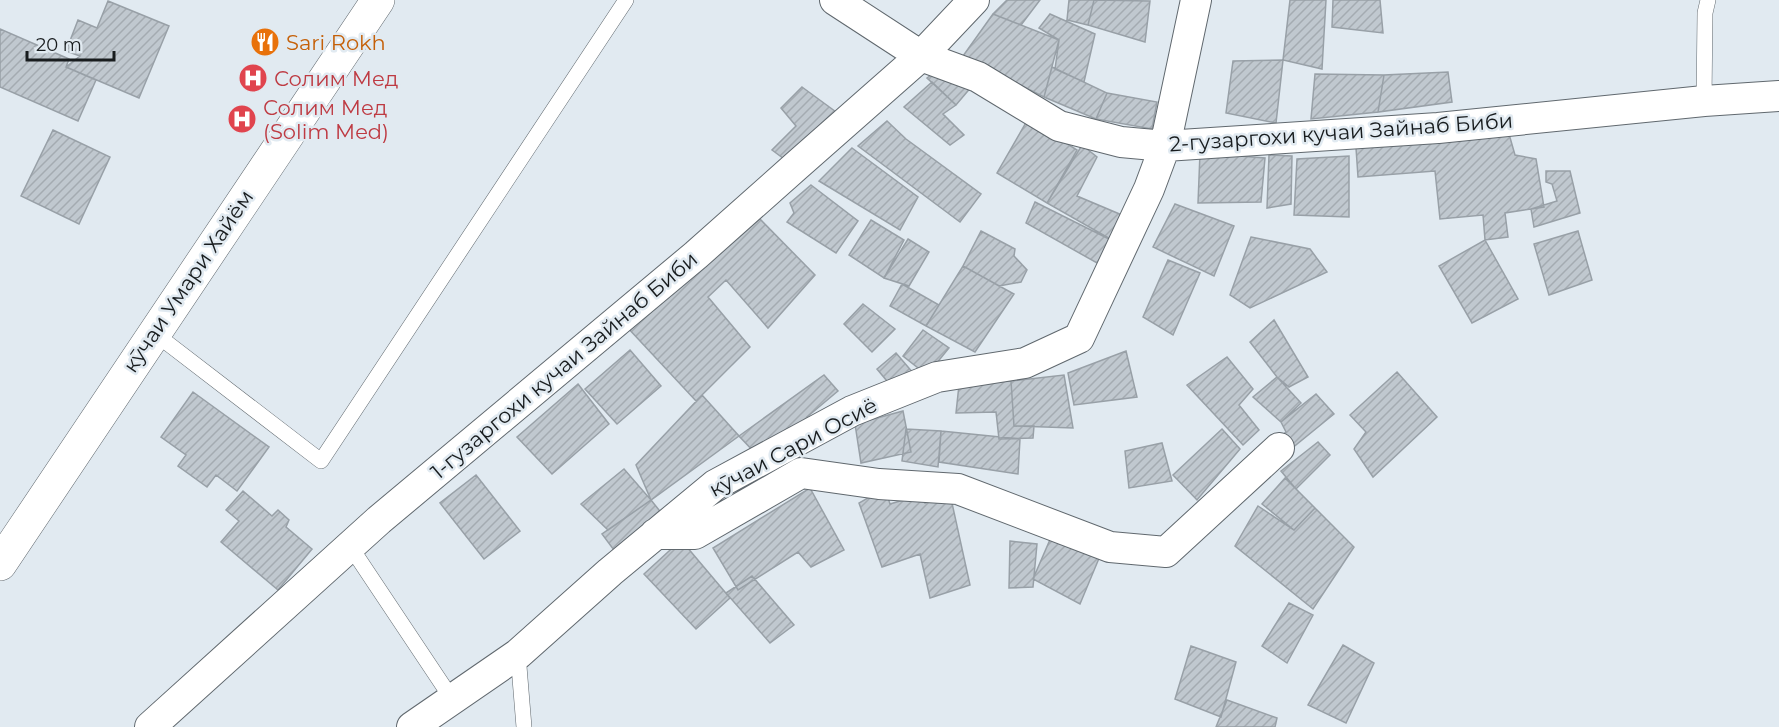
<svg xmlns="http://www.w3.org/2000/svg" width="1779" height="727" viewBox="0 0 1779 727" font-family="Montserrat,sans-serif">
<style>
.building{fill:url(#building-hatch);stroke:#98a0a7;stroke-width:1.5}
.lines{fill:none;stroke-linecap:round;stroke-linejoin:round}
.lane-casing{stroke:#60686e;stroke-width:16}
.street-casing{stroke:#60686e;stroke-width:32}
.secondary-casing{stroke:#60686e;stroke-width:34}
.lane{stroke:#fff;stroke-width:15}
.street{stroke:#fff;stroke-width:30}
.secondary{stroke:#fff;stroke-width:33}
.labels{text-anchor:middle;dominant-baseline:central;stroke-width:5;stroke-linejoin:round;paint-order:stroke}
.food-label{font-size:21px;fill:#c56008;stroke:#e1eaf1;text-anchor:start}
.health-label{font-size:21px;fill:#be3a42;stroke:#e1eaf1;text-anchor:start}
.street-label{font-size:21px;fill:#181c1e;stroke:#e1eaf1}
</style>
<defs>
<pattern id="building-hatch" width="6" height="6" patternUnits="userSpaceOnUse" patternTransform="scale(1.5)"><rect width="6" height="6" fill="#c0c8cf"/><path d="M-1 1l2-2M0 6l6-6M5 7l2-2" fill="none" stroke="#a4abb1"/></pattern>
</defs>
<rect width="100%" height="100%" fill="#e1eaf1"/>
<!-- building -->
<path class="building" d="M1007 0H1040L1021 25 993 14Z
M1069 0H1094L1088 25 1067 20Z
M1094 0 1150 1 1145 42 1088 25Z
M1290 0H1326L1322 69 1283 60Z
M1333 0H1380L1383 33 1332 27Z
M108 1 169 26 139 98 66 67 80 56 66 51 78 20 97 28Z
M993 14 1059 40 1044 97 963 56Z
M1050 14 1095 34 1084 82 1055 69 1059 40 1039 28Z
M0 29 69 59 66 67 96 80 78 121 0 87Z
M1283 60 1276 123 1226 113 1233 61Z
M944 65 972 86 956 105 927 78Z
M1052 67 1107 93 1096 119 1044 97Z
M1448 72 1452 102 1378 112 1384 75Z
M1315 74 1384 75 1378 112 1311 119Z
M932 82 956 105 943 114 964 135 950 145 904 107Z
M802 87 843 117 795 167 772 150 796 126 781 108Z
M1107 93 1157 102 1152 129 1096 119Z
M1028 119 1077 150 1047 203 997 173Z
M887 121 906 139 981 194 960 222 858 146Z
M53 130 110 157 79 224 21 196Z
M1509 134 1515 155 1536 159 1544 207 1505 213 1508 237 1485 240 1483 215 1440 219 1435 171 1358 177 1356 148Z
M1082 145 1097 157 1077 196 1129 218 1119 244 1047 203Z
M852 148 918 197 900 230 819 181Z
M1200 153 1265 158 1261 202 1198 203Z
M1269 155 1292 156 1291 204 1267 208Z
M1349 156V217L1294 215 1297 159Z
M1546 171H1570L1580 213 1534 227 1531 209 1557 201 1552 184 1546 182Z
M811 185 858 221 836 253 787 222 794 213 790 203Z
M1035 202 1119 244 1106 268 1026 223Z
M1175 204 1234 226 1214 276 1153 247Z
M755 214 815 275 768 328 726 280 708 297 750 347 696 401 627 327Z
M871 220 904 240 884 278 849 255Z
M981 231 1015 249 1014 256 1027 270 1021 282 999 286 963 266Z
M1578 231 1592 280 1549 295 1534 244Z
M1251 237 1310 249 1327 272 1250 308 1230 295Z
M908 239 929 252 909 286 884 278Z
M1485 240 1518 299 1472 323 1439 266Z
M1168 260 1200 273 1173 335 1143 317Z
M963 266 1014 294 975 352 926 326Z
M902 284 939 305 926 326 890 306Z
M863 304 895 329 872 352 844 324Z
M1274 320 1308 377 1289 387 1277 377 1250 342Z
M923 330 949 348 927 375 903 356Z
M630 350 661 386 617 424 585 389Z
M1126 351 1137 397 1074 405 1068 373Z
M896 353 914 374 897 393 877 369Z
M1227 357 1253 389 1239 405 1259 430 1243 445 1187 385Z
M1397 372 1437 417 1373 477 1354 449 1366 432 1350 415Z
M824 375 838 391 807 417 814 424 758 456 739 436Z
M1064 375 1073 428 1014 426 1011 381Z
M1277 377 1301 403 1281 422 1253 397Z
M1011 381 1014 426H1034L1033 438 999 439 996 412 956 413 959 385Z
M578 384 609 424 552 474 517 437Z
M193 392 269 447 237 491 216 475 207 487 178 466 186 455 161 437Z
M1316 394 1334 414 1286 453 1279 437 1286 432 1281 422Z
M702 395 739 436 651 500 636 465Z
M903 411 911 452 861 463 855 424Z
M906 429 941 431 938 467 902 461Z
M1222 429 1240 449 1197 500 1173 475Z
M941 431 1020 439 1018 474 939 462Z
M1318 442 1330 455 1296 489 1281 471Z
M1162 443 1172 481 1129 488 1125 451Z
M624 469 651 500 608 530 581 504Z
M476 475 520 531 484 559 440 503Z
M1285 478 1315 508 1294 530 1262 504Z
M810 488 844 550 811 567 798 552 738 590 713 548Z
M885 488 890 504 920 495 925 503 950 494 970 585 930 598 920 554 882 567 859 503Z
M243 491 272 516 278 510 289 520 286 527 312 549 278 590 221 542 239 521 226 510Z
M651 500 667 520 622 561 602 534Z
M1258 506 1294 530 1315 508 1354 547 1313 609 1235 546Z
M1052 535 1100 556 1080 604 1033 579Z
M681 540 730 598 696 629 644 574Z
M1010 541 1037 544 1033 587 1009 588Z
M752 576 794 625 770 643 726 593Z
M1289 603 1313 615 1287 663 1262 646Z
M1343 645 1374 663 1346 723 1308 705Z
M1191 646 1236 662 1221 717 1175 699Z
M1227 700 1277 718 1275 727H1216Z"/>
<g class="lines">
<!-- lane casing -->
<g class="lane-casing">
<path id="lane" d="M1704 101 1705 13 1708 0
M153 332 321 461 626 0
M350 546 452 699
M518 654 524 727"/>
</g>
<!-- street casing -->
<g class="street-casing">
<path id="street" d="M835 0 921 56 978 77 1059 126 1121 142 1165 146 1438 128 1704 101 1779 96
M655 534H695L801 473 879 484 958 489 1110 547 1166 552 1279 448
M150 727 379 520 696 255 795 167 921 56 974 0
M412 727 518 654 610 572 715 485 852 411 937 377 1025 363 1079 338 1149 189 1165 146 1196 0"/>
</g>
<!-- secondary casing -->
<g class="secondary-casing">
<path id="secondary" d="M0 564 378 0"/>
</g>
<!-- lane -->
<use href="#lane" class="lane"/>
<!-- street -->
<use href="#street" class="street"/>
<!-- secondary -->
<use href="#secondary" class="secondary"/>
</g>
<!-- icons -->
<defs>
<g id="restaurant-disc" transform="scale(1.5)"><circle r="9.5" fill="#e8710a" stroke="#e1eaf1"/><path d="M-5-6h1v4h1v-4h1v4h1v-4h1v5L-1.5 .5V6h-2V.5L-5-1ZM5-6V6H3V1.5H1.5Q1.5-4 5-6Z" fill="#fff"/></g>
<g id="hospital-disc" transform="scale(1.5)"><circle r="9.5" fill="#e0444e" stroke="#e1eaf1"/><path d="M-5-5h3v3.5h4V-5h3V5h-3V1.5h-4V5h-3Z" fill="#fff"/></g>
</defs>
<g fill-rule="evenodd">
<use href="#restaurant-disc" x="265" y="42"/>
<use href="#hospital-disc" x="253" y="78"/>
<use href="#hospital-disc" x="242" y="119"/>
</g>
<g class="labels">
<!-- food labels -->
<g class="food-label">
<text x="286" y="42">Sari Rokh</text>
</g>
<!-- health labels -->
<g class="health-label">
<text x="274" y="78">Солим Мед</text>
<text x="263" y="107">Солим Мед<tspan x="263" dy="24">(Solim Med)</tspan></text>
</g>
<!-- street labels -->
<g class="street-label">
<text transform="translate(1341 132) rotate(-4)">2-гузаргохи кучаи Зайнаб Биби</text>
<text transform="translate(188 281) rotate(-56)">кӯчаи Умари Хайём</text>
<text transform="translate(564 365) rotate(-40)">1-гузаргохи кучаи Зайнаб Биби</text>
<text transform="translate(793 447) rotate(-28)">кӯчаи Сари Осиё</text>
</g>
</g>
<!-- scale -->
<path d="M27 51v9h87v-9" fill="none" stroke="#181c1e" stroke-width="3"/>
<text x="36" y="51" font-size="18" fill="#181c1e" stroke="#e1eaf1" stroke-width="4.5" paint-order="stroke">20 m</text>
</svg>
